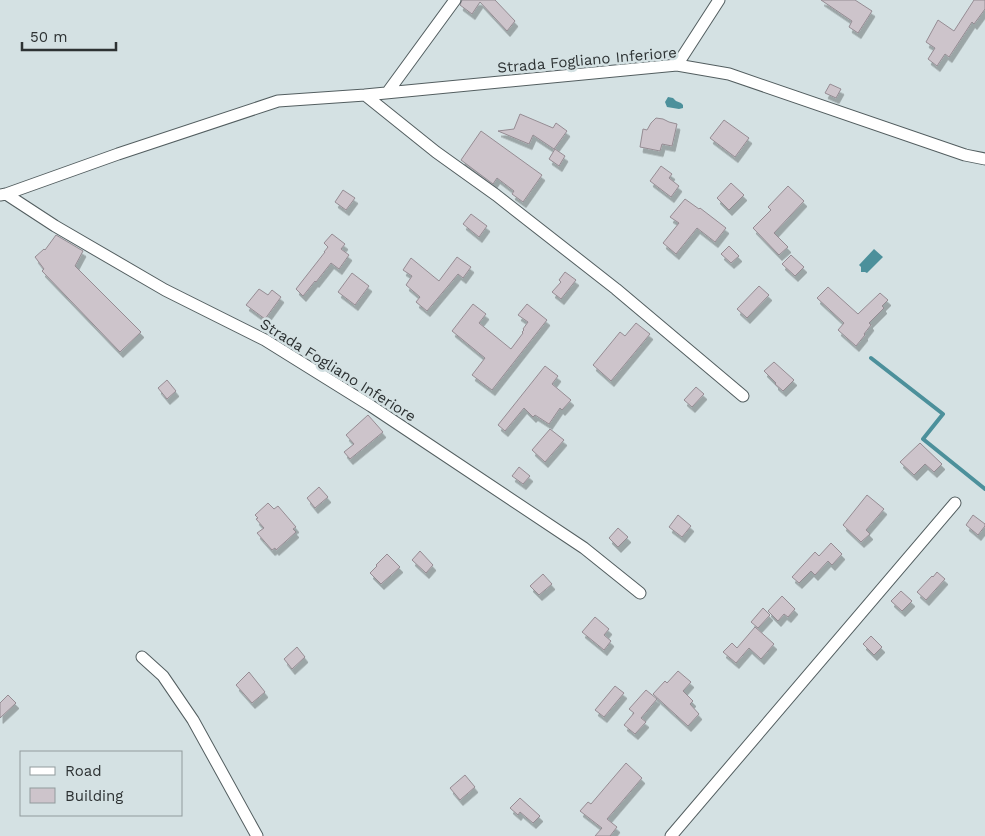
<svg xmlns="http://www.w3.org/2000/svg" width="985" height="836" viewBox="0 0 985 836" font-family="'Work Sans',sans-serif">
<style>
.water{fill:#4c909b}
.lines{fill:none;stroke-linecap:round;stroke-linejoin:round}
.stream{stroke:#4c909b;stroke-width:4}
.building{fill:#cdc4cb;stroke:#958c93;filter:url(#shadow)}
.street-casing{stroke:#535e60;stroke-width:13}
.street{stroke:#fff;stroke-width:11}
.labels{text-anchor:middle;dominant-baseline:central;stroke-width:5;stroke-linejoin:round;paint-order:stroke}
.street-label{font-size:15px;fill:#2d3233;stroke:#d4e1e3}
</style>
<defs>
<filter id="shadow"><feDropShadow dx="3" dy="5.5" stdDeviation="0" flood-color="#0004"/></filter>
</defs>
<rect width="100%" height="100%" fill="#d4e1e3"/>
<!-- water -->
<path class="water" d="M668 97 673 98 676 101 681 103 683 105V108L679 109 667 107 665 102Z
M874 249 883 257 867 273 865 272H861V267L859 265Z"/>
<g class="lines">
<!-- stream -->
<path class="stream" d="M871 358 943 414 923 439 985 489"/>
</g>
<!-- building -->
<path class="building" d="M462 0H495L515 21 507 31 480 2 472 14 460 5Z
M821 0H855L872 11 858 33 849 27 852 21Z
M974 0H985V9L974 24 972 22 949 57 945 54 937 66 928 59 935 48 926 42 938 20 954 31Z
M830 84 841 89 836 98 825 93Z
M520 114 553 128 556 123 567 131 554 149 533 135 529 144 498 131 514 129Z
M656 118 663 119 669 122 677 124 672 146 662 144 660 151 640 147 643 129 647 130 651 123Z
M724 120 749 138 735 157 710 138Z
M481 131 542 175 523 202 512 194 514 191 497 178 493 184 461 160Z
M555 149 565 156 559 166 549 159Z
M661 166 672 174 669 178 679 186 671 197 650 181Z
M731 183 744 195 729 210 717 198Z
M788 186 804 201 774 233 788 247 779 255 753 228 771 210 768 207Z
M343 190 355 198 346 210 335 202Z
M685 199 699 209 700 208 726 228 715 242 697 228 676 254 663 243 679 223 670 217Z
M471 214 487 226 479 237 463 224Z
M332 234 345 244 341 249 349 255 339 269 331 263 316 282 315 281 303 296 296 289 325 252H324L328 247 324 243Z
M56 235 83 251 75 266 141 332 120 352 42 271 44 269 35 257 44 249 45 250Z
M729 246 739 256 731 263 721 254Z
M791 255 804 267 795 276 782 264Z
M457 257 471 267 463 278 458 274 427 311 416 302 420 297 406 285 412 276 403 270 411 258 439 281Z
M565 272 576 280 561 299 552 292 561 282 559 280Z
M352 273 369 286 355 305 338 292Z
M759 286 769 295 747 318 737 309Z
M828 287 858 314 880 293 888 300 882 306 884 308 869 323 871 325 864 334 865 335 856 346 838 330 844 323 817 298Z
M259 289 268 295 272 290 281 297 265 319 246 305Z
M473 304 486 314 479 323 511 349 523 333 522 332 524 330 523 329 528 322 518 315 527 304 547 320 492 390 472 375 485 358 452 331Z
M636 323 650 334 611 381 593 365 620 332 625 336Z
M774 362 794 380 783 391 775 384 776 383 764 371Z
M545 366 558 376 552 384 571 400 562 410 560 408 549 424 535 415 533 417 524 408 505 431 498 425Z
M167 380 176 391 167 399 158 388Z
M696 387 704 394 692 407 684 400Z
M368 415 383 432 350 459 344 452 354 444 346 435Z
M550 429 564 440 545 462 532 450Z
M920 443 942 464 934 472 925 464 914 475 900 462Z
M519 467 530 476 523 484 512 476Z
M319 487 328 497 315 508 307 498Z
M867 495 884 509 866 530 870 534 861 542 843 525Z
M268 503 274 509 278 506 296 527 293 529 296 532 276 550 275 548 272 550 257 533 264 528 256 519 258 518 255 515Z
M678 515 691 526 682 537 669 527Z
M973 515 985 524V526L978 535 966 525Z
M618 528 628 537 618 547 609 538Z
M831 543 842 554 832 565 828 561 815 575 811 571 799 583 792 577 815 552 819 556Z
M420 551 433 565 426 573 412 560Z
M387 554 400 567 381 584 370 573 377 566 376 565Z
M937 572 945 579 926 600 917 592 932 576 933 577Z
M543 574 552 584 539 595 530 586Z
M901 591 912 601 902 611 891 601Z
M782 596 795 609 788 617 784 614 778 621 768 611Z
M763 608 770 615 758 628 751 622Z
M595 617 609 629 604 635 611 641 604 650 582 632Z
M755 627 774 644 761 659 749 648 736 663 723 652 732 643 737 648Z
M871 636 882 647 874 655 863 644Z
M297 647 305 657 292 669 284 659Z
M678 671 691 682 683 691 693 701 690 704 699 714 688 726 653 694 665 681 667 683Z
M249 672 265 692 252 703 236 685Z
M615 686 624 693 604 717 595 710Z
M646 690 657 699 641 718 646 722 635 734 624 725 634 713 629 709Z
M8 695 16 703 0 718V703Z
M626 763 642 778 607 819 617 827 610 836H595L602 828 580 811 588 802 591 804Z
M465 775 475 787 460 800 450 788Z
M520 798 540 816 533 823 520 812 518 815 510 808Z"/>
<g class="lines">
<!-- street casing -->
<g class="street-casing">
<path id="street" d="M677 65 719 0
M387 93 455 0
M365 95 436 152 496 195 616 289 743 396
M6 194 55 226 165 290 265 340 371 406 584 548 640 593
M0 195 6 194 118 154 278 101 365 95 677 65 729 74 965 155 985 159
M142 657 163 676 193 720 257 836
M671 836 955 503"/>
</g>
<!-- street -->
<use href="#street" class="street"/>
</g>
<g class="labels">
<!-- street labels -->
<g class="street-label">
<text transform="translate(587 60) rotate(-5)">Strada Fogliano Inferiore</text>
<text transform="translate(338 370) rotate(32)">Strada Fogliano Inferiore</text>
</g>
</g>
<!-- legend -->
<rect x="20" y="751" width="162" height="65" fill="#d4e1e3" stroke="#919b9d"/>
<rect x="30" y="767" width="25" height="8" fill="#ffffff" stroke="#919b9d"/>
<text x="65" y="776" font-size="15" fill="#2d3233">Road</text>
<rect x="30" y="788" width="25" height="15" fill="#cdc4cb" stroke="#919b9d"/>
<text x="65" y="801" font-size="15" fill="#2d3233">Building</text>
<!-- scale -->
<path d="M22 42v8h94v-8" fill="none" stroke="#2d3233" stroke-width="2.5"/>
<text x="30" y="42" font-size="15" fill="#2d3233" stroke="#d4e1e3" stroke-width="4" paint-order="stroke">50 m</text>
</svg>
